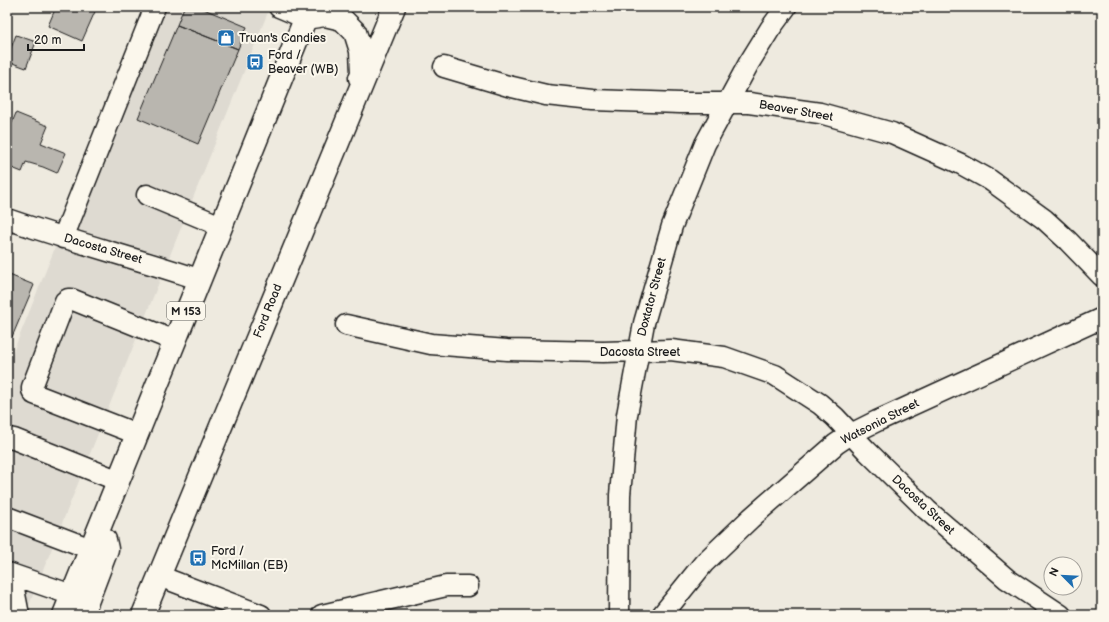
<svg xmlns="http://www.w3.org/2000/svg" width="1109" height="622" viewBox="0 0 1109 622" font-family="'Balsamiq Sans',sans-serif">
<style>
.built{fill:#dedad1}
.building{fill:#b9b6af;stroke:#1c1c1c}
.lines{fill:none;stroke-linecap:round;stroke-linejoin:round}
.minor-casing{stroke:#1c1c1c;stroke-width:23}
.major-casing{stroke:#1c1c1c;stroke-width:25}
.minor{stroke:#fbf7ec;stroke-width:20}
.major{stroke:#fbf7ec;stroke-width:22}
.labels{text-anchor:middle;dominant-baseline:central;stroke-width:4;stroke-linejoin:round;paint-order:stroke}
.shield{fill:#fbf7ec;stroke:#5f5e5a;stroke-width:1}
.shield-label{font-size:11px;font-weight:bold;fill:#1c1c1c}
.poi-label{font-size:12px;fill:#1c1c1c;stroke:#fbf7ec;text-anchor:start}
.street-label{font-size:12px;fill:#1c1c1c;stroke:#fbf7ec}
</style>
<rect width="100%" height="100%" fill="#eeeadf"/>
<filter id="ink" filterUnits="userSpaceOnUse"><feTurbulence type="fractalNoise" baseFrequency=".025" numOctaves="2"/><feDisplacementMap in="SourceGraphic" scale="8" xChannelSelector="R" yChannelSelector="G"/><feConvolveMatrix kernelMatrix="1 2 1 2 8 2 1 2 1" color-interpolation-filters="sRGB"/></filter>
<g filter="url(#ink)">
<!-- built -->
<path class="built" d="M152 7H270L25 615H7V367Z"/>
<!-- building -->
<path class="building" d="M56 7H97L82 41 48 26Z
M184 7H199L247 27 238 49 177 25Z
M177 25 238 49 198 144 138 118Z
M16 35 36 42 26 68 7 61V58Z
M16 113 48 126 41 143 66 153 57 173 43 167 26 162 22 172 7 166V135Z
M7 274 34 285 12 337 7 335Z"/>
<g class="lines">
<!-- minor casing -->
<g class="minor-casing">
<path id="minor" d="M279 7 305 18
M444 67 508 86 546 95 593 100 680 103H749L820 113 892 133 961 164 990 180 1044 219 1068 241 1102 276
M147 195 221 226
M7 219C70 241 135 258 198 279
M63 238 155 7
M346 325 431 344 507 350 603 352 671 350 724 357 775 375 820 404 835 417 867 451 927 510 1007 579 1061 615
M137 434 34 394 32 390V387L65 301 68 299H71L175 341
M7 439 9 438 14 439 119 481
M7 517 91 549
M7 573 11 574 19 615
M11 574 72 595
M159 576 261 615
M322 615 446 586H468
M619 615 620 495 627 415 644 323 672 226 705 144 749 63 770 29 786 7
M662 615 704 563 751 518 836 444 851 434 877 421 1102 318"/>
</g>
<!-- major casing -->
<g class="major-casing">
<path id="major" d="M305 18 325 15 342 19 355 32 361 51 362 73 360 78
M64 615C146 412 227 209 310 7
M82 615 107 549 105 540
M143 615 394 7"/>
</g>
<!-- minor -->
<use href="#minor" class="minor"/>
<!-- major -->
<use href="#major" class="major"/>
</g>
</g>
<!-- icons -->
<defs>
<g id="shop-square" transform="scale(0.9)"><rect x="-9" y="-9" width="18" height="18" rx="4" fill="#1f6fb2" stroke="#fbf7ec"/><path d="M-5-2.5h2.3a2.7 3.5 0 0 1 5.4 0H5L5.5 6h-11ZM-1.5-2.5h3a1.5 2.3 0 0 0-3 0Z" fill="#fff"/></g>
<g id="bus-square" transform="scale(0.9)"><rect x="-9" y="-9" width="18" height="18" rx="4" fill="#1f6fb2" stroke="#fbf7ec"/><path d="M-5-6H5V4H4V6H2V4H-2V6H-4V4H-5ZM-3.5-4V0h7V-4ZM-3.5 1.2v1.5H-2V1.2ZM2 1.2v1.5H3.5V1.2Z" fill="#fff"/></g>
</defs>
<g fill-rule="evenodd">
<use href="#shop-square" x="226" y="38"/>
<use href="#bus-square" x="255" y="62"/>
<use href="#bus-square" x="198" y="558"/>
</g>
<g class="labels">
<!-- shield labels -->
<rect class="shield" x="167" y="302" width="38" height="18" rx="3"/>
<g class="shield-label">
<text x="186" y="311">M 153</text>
</g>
<!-- poi labels -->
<g class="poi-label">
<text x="239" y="38">Truan's Candies</text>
<text x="268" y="55">Ford /<tspan x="268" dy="14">Beaver (WB)</tspan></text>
<text x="211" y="551">Ford /<tspan x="211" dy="14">McMillan (EB)</tspan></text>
</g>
<!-- street labels -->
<g class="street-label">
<text transform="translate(796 111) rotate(10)">Beaver Street</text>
<text transform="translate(103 249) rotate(16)">Dacosta Street</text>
<text transform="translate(652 297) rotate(-75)">Doxtator Street</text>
<text transform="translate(268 311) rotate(-68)">Ford Road</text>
<text x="640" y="352">Dacosta Street</text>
<text transform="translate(880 422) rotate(-27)">Watsonia Street</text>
<text transform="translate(923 505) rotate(43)">Dacosta Street</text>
</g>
</g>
<!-- margin -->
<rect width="1109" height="622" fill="none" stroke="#fbf7ec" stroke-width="24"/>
<rect x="12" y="12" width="1085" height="598" fill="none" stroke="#1c1c1c" stroke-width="1.5" filter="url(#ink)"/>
<!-- north arrow -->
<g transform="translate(1063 576) rotate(294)"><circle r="19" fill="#fbf7ec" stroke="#a29f99"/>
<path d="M0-3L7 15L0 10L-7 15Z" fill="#1f6fb2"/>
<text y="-6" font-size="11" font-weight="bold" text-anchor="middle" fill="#1c1c1c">N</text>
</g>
<!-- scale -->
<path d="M28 44v6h56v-6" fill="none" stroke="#1c1c1c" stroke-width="2"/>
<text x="34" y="44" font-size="12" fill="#1c1c1c" stroke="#fbf7ec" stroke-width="3" paint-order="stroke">20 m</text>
</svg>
